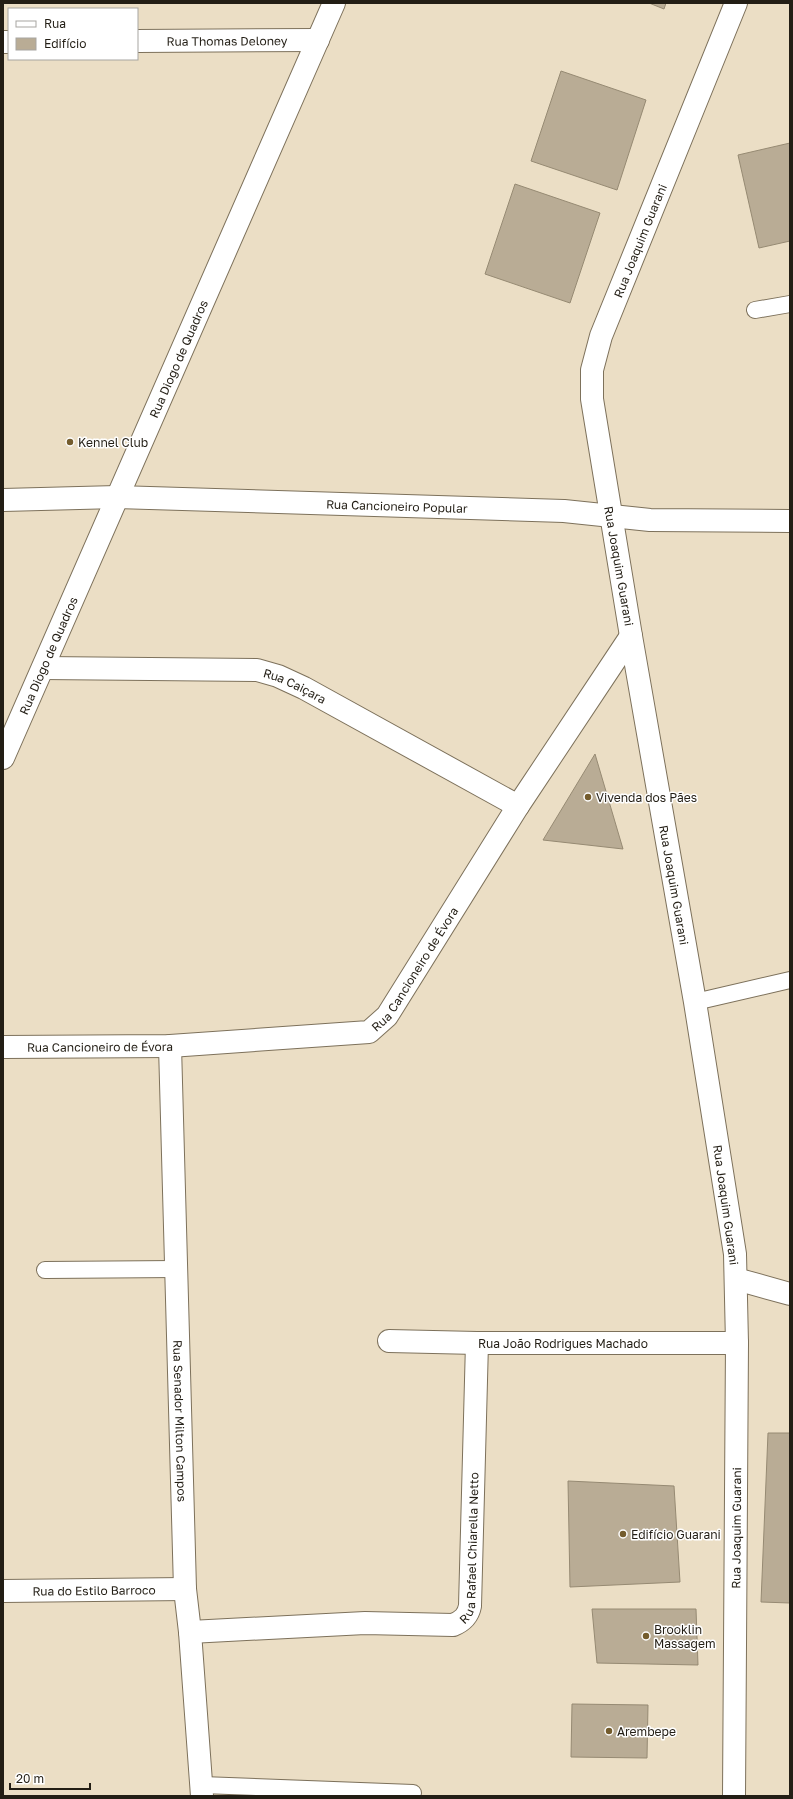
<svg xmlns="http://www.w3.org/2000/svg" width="793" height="1799" viewBox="0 0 793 1799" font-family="'Golos Text',sans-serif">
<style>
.building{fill:#b9ac95;stroke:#968a73}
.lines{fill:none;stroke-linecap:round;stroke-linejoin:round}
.lane-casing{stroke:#7d715b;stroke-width:18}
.street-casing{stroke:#7d715b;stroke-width:24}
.lane{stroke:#fff;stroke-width:16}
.street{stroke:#fff;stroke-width:22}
.poi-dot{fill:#745c2d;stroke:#fff;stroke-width:1.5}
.labels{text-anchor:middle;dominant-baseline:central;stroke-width:3;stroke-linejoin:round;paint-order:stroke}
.street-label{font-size:12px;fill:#231e15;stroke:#fff}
.poi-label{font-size:12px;fill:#231e15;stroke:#fff;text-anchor:start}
</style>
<rect width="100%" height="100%" fill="#ebdec5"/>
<!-- building -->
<path class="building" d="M649 3H666L664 9Z
M561 71 646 100 617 190 531 161Z
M790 143V241L759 248 738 155Z
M515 184 600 213 570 303 485 274Z
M595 754 623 849 543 840Z
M768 1433H790V1603L761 1602Z
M568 1481 674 1486 680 1582 570 1587Z
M592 1609H696L698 1665 597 1663Z
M572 1704 648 1705 647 1758 571 1757Z"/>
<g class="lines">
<!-- lane casing -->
<g class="lane-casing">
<path id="lane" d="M755 310 790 304
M695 1002 790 980
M45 1270 176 1269
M202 1785 413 1793"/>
</g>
<!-- street casing -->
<g class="street-casing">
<g id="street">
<path id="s1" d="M137 41 318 40"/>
<path d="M3 42H9"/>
<path id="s2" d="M3 500 117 497 564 511 650 520 790 521"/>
<path id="s3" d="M43 668 257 670 278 676 304 688 518 806"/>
<path id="s4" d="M3 758 334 3"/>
<path id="s5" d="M170 1046 185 1589 190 1632 202 1796"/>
<path id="s6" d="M3 1047 170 1046 369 1032 387 1016 518 806 631 636"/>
<path d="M736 1279 790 1294"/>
<path id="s7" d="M389 1341 477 1343H737"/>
<path id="s8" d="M3 1591 185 1589"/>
<path id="s9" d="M190 1632 365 1623 453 1625C463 1621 468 1616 470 1606L477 1343"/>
<path id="s10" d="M734 1796 737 1343 735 1254 695 1002 631 636 592 399V370L601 336 736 3"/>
</g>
</g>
<!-- lane -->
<use href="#lane" class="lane"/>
<!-- street -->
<use href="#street" class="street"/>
</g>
<!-- markers -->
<g class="poi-dot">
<circle cx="70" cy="442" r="4"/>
<circle cx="588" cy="797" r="4"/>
<circle cx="623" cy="1534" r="4"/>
<circle cx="646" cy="1636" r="4"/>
<circle cx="609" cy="1731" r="4"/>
</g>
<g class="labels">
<!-- street labels -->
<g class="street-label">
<text stroke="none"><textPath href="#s1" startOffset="90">Rua Thomas Deloney</textPath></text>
<text stroke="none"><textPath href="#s10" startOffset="1576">Rua Joaquim Guarani</textPath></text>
<text stroke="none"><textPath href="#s4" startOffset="436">Rua Diogo de Quadros</textPath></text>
<text stroke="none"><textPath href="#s2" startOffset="394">Rua Cancioneiro Popular</textPath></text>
<text transform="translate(619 566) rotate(80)">Rua Joaquim Guarani</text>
<text stroke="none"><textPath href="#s4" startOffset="112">Rua Diogo de Quadros</textPath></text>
<text stroke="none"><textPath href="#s3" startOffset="255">Rua Caiçara</textPath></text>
<text transform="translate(674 885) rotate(80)">Rua Joaquim Guarani</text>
<text stroke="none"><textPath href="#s6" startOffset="445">Rua Cancioneiro de Évora</textPath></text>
<text stroke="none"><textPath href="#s6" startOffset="97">Rua Cancioneiro de Évora</textPath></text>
<text transform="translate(726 1205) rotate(82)">Rua Joaquim Guarani</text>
<text stroke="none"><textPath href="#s7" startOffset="174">Rua João Rodrigues Machado</textPath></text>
<text stroke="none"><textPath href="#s5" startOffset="375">Rua Senador Milton Campos</textPath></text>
<text stroke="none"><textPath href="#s10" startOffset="268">Rua Joaquim Guarani</textPath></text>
<text stroke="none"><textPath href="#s9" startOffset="348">Rua Rafael Chiarella Netto</textPath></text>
<text stroke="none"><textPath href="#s8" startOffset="91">Rua do Estilo Barroco</textPath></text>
</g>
<!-- poi labels -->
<g class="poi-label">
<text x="78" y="442">Kennel Club</text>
<text x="596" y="797">Vivenda dos Pães</text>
<text x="631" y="1534">Edifício Guarani</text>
<text x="654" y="1629">Brooklin<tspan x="654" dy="14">Massagem</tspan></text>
<text x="617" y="1731">Arembepe</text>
</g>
</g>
<!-- border -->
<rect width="793" height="1799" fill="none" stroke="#231e15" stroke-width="8"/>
<!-- legend -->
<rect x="8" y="8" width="130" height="52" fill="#ffffff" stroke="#a7a5a1"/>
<rect x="16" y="21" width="20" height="6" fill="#ffffff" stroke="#a7a5a1"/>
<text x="44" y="28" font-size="12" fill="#231e15">Rua</text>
<rect x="16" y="38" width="20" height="12" fill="#b9ac95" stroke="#a7a5a1"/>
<text x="44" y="48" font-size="12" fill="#231e15">Edifício</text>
<!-- scale -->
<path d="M10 1783v6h80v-6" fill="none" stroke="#231e15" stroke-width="2"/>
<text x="16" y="1783" font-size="12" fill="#231e15" stroke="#ffffff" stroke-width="3" paint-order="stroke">20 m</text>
</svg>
